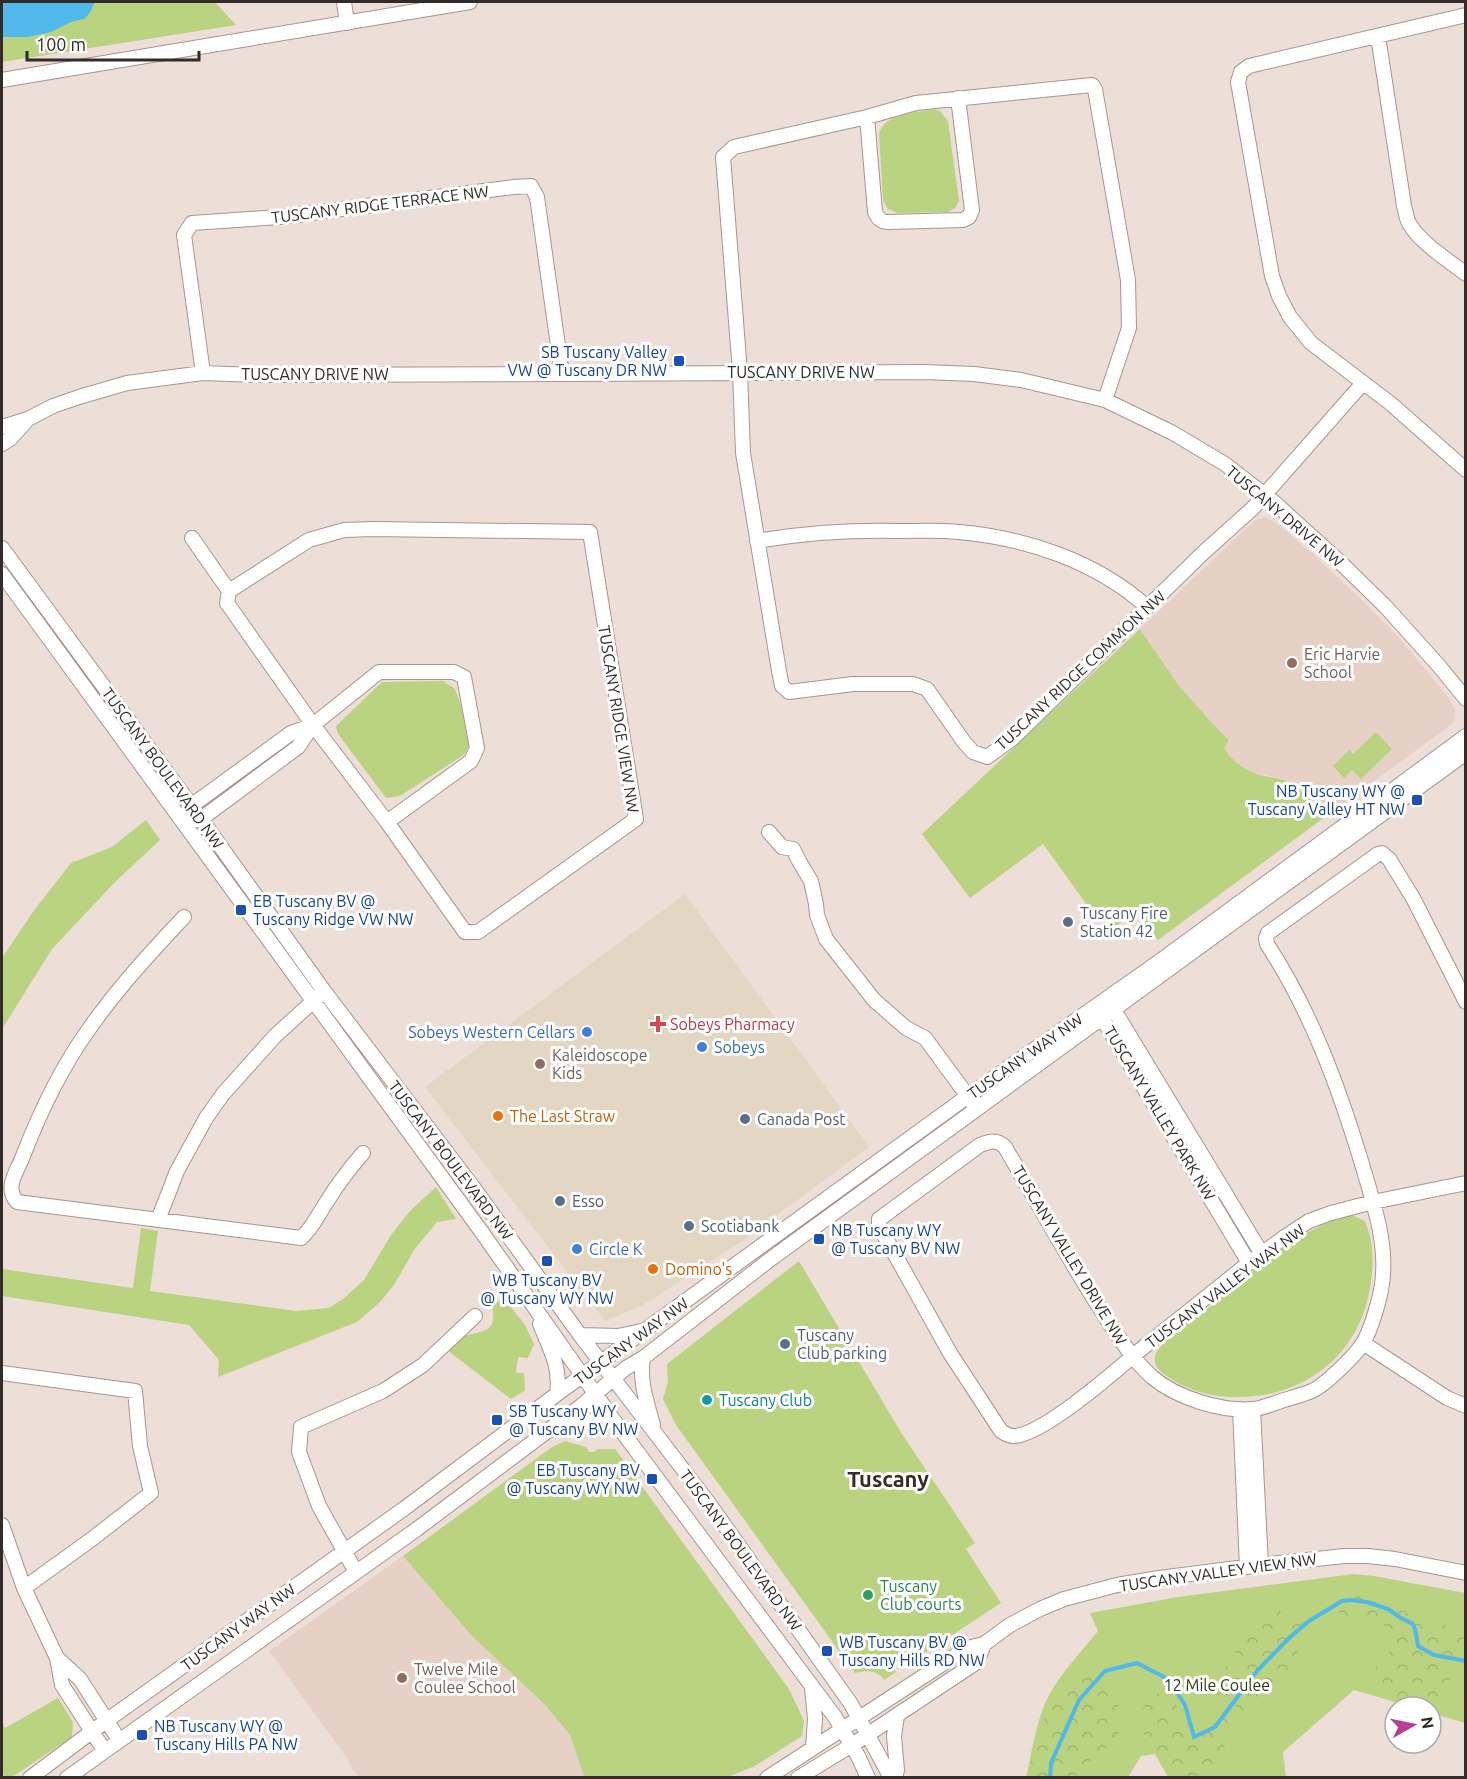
<svg xmlns="http://www.w3.org/2000/svg" width="1467" height="1779" viewBox="0 0 1467 1779" font-family="Ubuntu,sans-serif">
<style>
.commercial{fill:#e3d6c2}
.built{fill:#e7d1c6}
.green{fill:#b9d380}
.forest{fill:url(#forest-crowns)}
.water{fill:#50b8eb}
.lines{fill:none;stroke-linecap:round;stroke-linejoin:round}
.stream{stroke:#50b8eb;stroke-width:4}
.minor-casing{stroke:#a59790;stroke-width:16}
.minor{stroke:#fff;stroke-width:14}
.transit-dot{fill:#1a4fb4;stroke:#fff;stroke-width:2}
.education-dot{fill:#8d6e63;stroke:#fff;stroke-width:2}
.service-dot{fill:#5c6f8a;stroke:#fff;stroke-width:2}
.health-dot{fill:#e0444e;stroke:#fff;stroke-width:2}
.shop-dot{fill:#3f7fe0;stroke:#fff;stroke-width:2}
.food-dot{fill:#e8710a;stroke:#fff;stroke-width:2}
.culture-dot{fill:#0f9aa8;stroke:#fff;stroke-width:2}
.leisure-dot{fill:#2e9e5b;stroke:#fff;stroke-width:2}
.labels{text-anchor:middle;dominant-baseline:central;stroke-width:6;stroke-linejoin:round;paint-order:stroke}
.street-label{font-size:16px;fill:#312c29;stroke:#fff}
.transit-label{font-size:16px;fill:#164399;stroke:#fff;text-anchor:start}
.education-label{font-size:16px;fill:#785e54;stroke:#fff;text-anchor:start}
.service-label{font-size:16px;fill:#4e5e75;stroke:#fff;text-anchor:start}
.health-label{font-size:16px;fill:#be3a42;stroke:#fff;text-anchor:start}
.shop-label{font-size:16px;fill:#366cbe;stroke:#fff;text-anchor:start}
.food-label{font-size:16px;fill:#c56008;stroke:#fff;text-anchor:start}
.culture-label{font-size:16px;fill:#0d838f;stroke:#fff;text-anchor:start}
.leisure-label{font-size:16px;fill:#27864d;stroke:#fff;text-anchor:start}
.park-label{font-size:16px;fill:#303b15;stroke:#fff}
.district-label{font-size:22px;font-weight:bold;fill:#372c26;stroke:#fff}
</style>
<defs>
<pattern id="forest-crowns" width="20" height="18" patternUnits="userSpaceOnUse" patternTransform="scale(1.5)"><rect width="20" height="18" fill="#b9d380"/><path d="M2 6a3 3 0 1 1 6 0M12 15a3 3 0 1 1 6 0" fill="none" stroke="#a0b56f"/></pattern>
</defs>
<rect width="100%" height="100%" fill="#edded7"/>
<!-- commercial -->
<path class="commercial" d="M685 894 869 1147 742 1241 645 1304 605 1321 425 1087Z"/>
<!-- built -->
<path class="built" d="M1265 517 1275 522 1312 553 1367 605 1402 641 1450 700 1455 709V717L1452 724 1325 817 1298 788 1291 784 1283 779 1249 771 1233 761 1224 748 1226 743 1222 732 1214 725 1179 686 1140 629 1255 520Z
M403 1556 471 1635 545 1705 570 1735 584 1777H359L350 1766 349 1761 269 1651Z"/>
<!-- green -->
<path class="green" d="M2 2H215L236 25 2 62Z
M934 109 940 111 948 121 959 201 955 208 948 212 898 213 888 209 883 200 879 134C884 113 916 113 934 109Z
M1140 629 1179 686 1214 725 1229 740 1224 748C1234 764 1248 772 1265 776 1273 778 1281 778 1288 782 1303 790 1314 805 1325 817L1158 940 1137 911 1113 928 1099 908 1092 912 1043 844 970 898 922 834Z
M443 681 455 689 461 706 469 745 465 754 400 796 386 798 338 734 336 726 382 682Z
M1376 732 1392 749 1361 779 1352 770 1344 778 1333 766 1349 750 1353 754Z
M146 820 160 840 115 882 52 949 2 1029V958L35 909 71 863 112 847Z
M436 1187 456 1219 437 1222 414 1250 394 1285 381 1301 357 1322 218 1377 219 1360 189 1325 2 1296V1269L133 1288 141 1228 158 1231 150 1291 296 1311 329 1308 343 1299 364 1280 391 1235 410 1211Z
M1352 1215 1365 1221C1374 1243 1374 1265 1370 1288 1359 1357 1301 1399 1234 1397 1213 1397 1191 1391 1173 1380 1164 1374 1153 1369 1155 1357 1157 1343 1196 1317 1208 1308 1251 1275 1298 1226 1352 1215Z
M799 1261 902 1434 975 1543 966 1549 1001 1603 908 1664 904 1659 893 1666 896 1672 884 1680C877 1670 867 1670 855 1673L676 1425 663 1399 668 1382 667 1364Z
M504 1298 525 1325 534 1344 528 1358 518 1357 516 1373H524L525 1390 511 1399 447 1350C452 1345 456 1340 462 1337 481 1329 498 1336 492 1305Z
M565 1441 586 1447 589 1452H594L598 1449H615L789 1689 804 1721 802 1736 755 1766 728 1777H584L570 1735 545 1705 471 1635 403 1556 552 1447Z
M1353 1574 1374 1576 1465 1593V1723L1431 1713V1707H1412L1354 1690 1283 1752 1286 1777H1168L1155 1754 1141 1756 1128 1777 1026 1778C1032 1751 1036 1722 1048 1697 1061 1673 1081 1652 1098 1631L1090 1613 1178 1597Z
M58 1698 73 1722 72 1737 12 1777H5L2 1773V1723L5 1728Z"/>
<!-- forest -->
<path class="forest" d="M1338 1590 1378 1599 1410 1614 1446 1625 1465 1640 1458 1651 1454 1670 1443 1697 1428 1704 1403 1701 1378 1691 1370 1673 1380 1664 1392 1648 1383 1625 1364 1617 1345 1620 1333 1607Z
M1279 1611 1306 1626 1302 1643 1281 1684 1242 1713 1232 1702 1208 1694C1225 1673 1236 1646 1254 1626 1260 1620 1271 1615 1279 1611Z
M1085 1667C1104 1682 1130 1707 1118 1734 1115 1741 1104 1749 1098 1754 1089 1762 1080 1767 1076 1777H1028C1031 1764 1032 1749 1037 1736 1045 1712 1066 1685 1085 1667Z
M1154 1691 1176 1705 1202 1730 1218 1717 1228 1713 1229 1736 1212 1777H1173C1164 1757 1137 1741 1141 1716 1142 1708 1150 1698 1154 1691Z"/>
<!-- water -->
<path class="water" d="M2 2H95L89 14 84 19 71 22 51 32 28 37H2Z"/>
<g class="lines">
<!-- stream -->
<path class="stream" d="M1050 1778 1051 1763 1079 1700 1105 1671 1137 1663 1168 1679 1185 1705 1194 1737 1215 1727 1257 1671 1289 1638 1309 1621 1342 1601 1350 1600 1367 1602 1388 1609 1401 1618 1413 1624 1415 1629 1418 1646 1434 1655 1466 1661"/>
<!-- minor casing -->
<g class="minor-casing">
<path id="minor" d="M344 2 347 23
M1466 15 1249 66 1241 72 1238 82 1272 276 1279 296 1290 317 1311 343 1390 403 1466 470
M1378 36 1404 206C1406 212 1406 219 1410 225 1422 244 1448 260 1466 274
M2 80 470 2
M867 117 875 212C878 218 880 222 888 222L963 220 969 217 972 210 958 98
M203 373 184 235 192 223 280 217 514 187 531 186 537 197 562 374
M1105 400 1129 328 1128 280 1095 89 1092 85 916 103 867 117 734 147 723 157 740 372 743 453 779 671 782 686 789 692 853 684H913L927 689 964 742 973 752 987 757 1013 738 1204 552 1253 508 1363 383
M2 427 28 419 53 406 79 397 127 383 203 373 257 375 562 374 924 372 974 374 1021 380 1105 400 1173 433 1225 464 1275 503 1343 565 1386 607 1439 666 1466 699
M2 444 10 439 28 419
M373 529 590 532 636 819 478 932H465L387 822 313 725 227 603 229 591 309 540 344 530Z
M192 538 229 591
M757 541C804 533 851 530 899 531 919 531 939 530 959 532 1026 538 1096 561 1147 607
M2 548 201 819 324 991 473 1187 580 1335 708 1502 851 1704 891 1778
M2 574 481 1231 615 1422 835 1717 858 1756 868 1778
M188 813 191 806 291 733 313 725
M194 820 201 819 298 747 313 725 379 672H454L464 677 477 748 471 761 387 822
M769 832 782 847 793 849 799 861 811 881 816 904 817 915 826 939 874 1000 906 1028 925 1038 972 1102
M184 917C150 953 117 989 89 1029 61 1068 40 1112 23 1156 17 1172 4 1187 17 1202L301 1238C313 1228 317 1216 326 1203 337 1185 349 1169 363 1153
M1466 1002 1413 898 1389 859 1382 853 1378 854 1268 933 1266 938 1267 944C1311 1011 1339 1088 1362 1164 1373 1202 1388 1244 1382 1284 1380 1299 1371 1330 1363 1343 1356 1355 1325 1385 1312 1391 1302 1395 1291 1398 1281 1401 1272 1404 1263 1408 1254 1409 1221 1412 1177 1398 1152 1377 1131 1358 1116 1333 1101 1310 1067 1257 1037 1202 1005 1147 997 1139 990 1141 980 1145L882 1217 879 1219V1226L950 1353 1001 1431C1005 1434 1009 1436 1014 1436 1044 1435 1120 1367 1145 1346L1249 1263 1286 1236 1309 1221 1331 1213 1373 1202 1466 1183
M1106 1005 1114 1010 1262 1254
M1102 1011V1018L1249 1263
M158 1220 177 1171 206 1118 223 1094 275 1036 320 995
M540 1324C550 1349 561 1367 557 1394
M580 1335 618 1336 641 1331
M1363 1343 1447 1398 1466 1406
M643 1358C639 1381 647 1403 653 1425
M2 1373 135 1391 140 1446 151 1493 92 1539 24 1588
M1240 1409 1247 1567
M1253 1409 1261 1565
M556 1426C576 1422 595 1418 615 1422
M2 1525 24 1588 57 1658 62 1685 104 1750
M356 1572 319 1506 299 1452 301 1427 383 1391 423 1365 475 1316
M57 1658 80 1679 119 1740
M812 1688 815 1719 813 1748
M30 1778 106 1721 405 1508 557 1394 968 1096 1160 961 1466 736
M67 1778 417 1529 581 1406 626 1368 643 1358 772 1258 1466 753
M767 1778 967 1648 984 1644 1010 1625 1040 1609 1064 1599 1117 1585 1159 1578 1261 1565 1344 1556H1368L1395 1559 1466 1573
M798 1778 852 1745 977 1662 984 1644
M895 1778 897 1770 894 1736 897 1716"/>
</g>
<!-- minor -->
<use href="#minor" class="minor"/>
</g>
<!-- markers -->
<g class="transit-dot">
<rect x="673" y="355" width="12" height="12" rx="3"/>
<rect x="1411" y="794" width="12" height="12" rx="3"/>
<rect x="235" y="904" width="12" height="12" rx="3"/>
<rect x="813" y="1233" width="12" height="12" rx="3"/>
<rect x="541" y="1255" width="12" height="12" rx="3"/>
<rect x="491" y="1414" width="12" height="12" rx="3"/>
<rect x="646" y="1473" width="12" height="12" rx="3"/>
<rect x="821" y="1645" width="12" height="12" rx="3"/>
<rect x="136" y="1729" width="12" height="12" rx="3"/>
</g>
<g class="education-dot">
<circle cx="1292" cy="663" r="6"/>
<circle cx="540" cy="1064" r="6"/>
<circle cx="402" cy="1678" r="6"/>
</g>
<g class="service-dot">
<circle cx="1068" cy="922" r="6"/>
<circle cx="745" cy="1119" r="6"/>
<circle cx="560" cy="1201" r="6"/>
<circle cx="689" cy="1226" r="6"/>
<circle cx="785" cy="1344" r="6"/>
</g>
<path class="health-dot" d="M655 1015h6v6h6v6h-6v6h-6v-6h-6v-6h6z"/>
<g class="shop-dot">
<circle cx="587" cy="1032" r="6"/>
<circle cx="702" cy="1047" r="6"/>
<circle cx="577" cy="1249" r="6"/>
</g>
<g class="food-dot">
<circle cx="498" cy="1116" r="6"/>
<circle cx="653" cy="1269" r="6"/>
</g>
<circle class="culture-dot" cx="707" cy="1400" r="6"/>
<circle class="leisure-dot" cx="868" cy="1595" r="6"/>
<g class="labels">
<!-- street labels -->
<g class="street-label">
<text transform="translate(380 204) rotate(-7)">TUSCANY RIDGE TERRACE NW</text>
<text x="801" y="372">TUSCANY DRIVE NW</text>
<text x="315" y="374">TUSCANY DRIVE NW</text>
<text transform="translate(1285 516) rotate(40)">TUSCANY DRIVE NW</text>
<text transform="translate(1080 670) rotate(-43)">TUSCANY RIDGE COMMON NW</text>
<text transform="translate(619 719) rotate(81)">TUSCANY RIDGE VIEW NW</text>
<text transform="translate(163 768) rotate(54)">TUSCANY BOULEVARD NW</text>
<text transform="translate(1025 1056) rotate(-35)">TUSCANY WAY NW</text>
<text transform="translate(1160 1113) rotate(59)">TUSCANY VALLEY PARK NW</text>
<text transform="translate(451 1160) rotate(53)">TUSCANY BOULEVARD NW</text>
<text transform="translate(1070 1255) rotate(59)">TUSCANY VALLEY DRIVE NW</text>
<text transform="translate(1225 1286) rotate(-37)">TUSCANY VALLEY WAY NW</text>
<text transform="translate(631 1341) rotate(-36)">TUSCANY WAY NW</text>
<text transform="translate(741 1550) rotate(54)">TUSCANY BOULEVARD NW</text>
<text transform="translate(1218 1572) rotate(-8)">TUSCANY VALLEY VIEW NW</text>
<text transform="translate(238 1627) rotate(-36)">TUSCANY WAY NW</text>
</g>
<!-- transit labels -->
<g class="transit-label">
<text x="667" y="352" text-anchor="end">SB Tuscany Valley<tspan x="667" dy="18">VW @ Tuscany DR NW</tspan></text>
<text x="1405" y="791" text-anchor="end">NB Tuscany WY @<tspan x="1405" dy="18">Tuscany Valley HT NW</tspan></text>
<text x="253" y="901">EB Tuscany BV @<tspan x="253" dy="18">Tuscany Ridge VW NW</tspan></text>
<text x="831" y="1230">NB Tuscany WY<tspan x="831" dy="18">@ Tuscany BV NW</tspan></text>
<text x="547" y="1280" text-anchor="middle">WB Tuscany BV<tspan x="547" dy="18">@ Tuscany WY NW</tspan></text>
<text x="509" y="1411">SB Tuscany WY<tspan x="509" dy="18">@ Tuscany BV NW</tspan></text>
<text x="640" y="1470" text-anchor="end">EB Tuscany BV<tspan x="640" dy="18">@ Tuscany WY NW</tspan></text>
<text x="839" y="1642">WB Tuscany BV @<tspan x="839" dy="18">Tuscany Hills RD NW</tspan></text>
<text x="154" y="1726">NB Tuscany WY @<tspan x="154" dy="18">Tuscany Hills PA NW</tspan></text>
</g>
<!-- education labels -->
<g class="education-label">
<text x="1304" y="654">Eric Harvie<tspan x="1304" dy="18">School</tspan></text>
<text x="552" y="1055">Kaleidoscope<tspan x="552" dy="18">Kids</tspan></text>
<text x="414" y="1669">Twelve Mile<tspan x="414" dy="18">Coulee School</tspan></text>
</g>
<!-- service labels -->
<g class="service-label">
<text x="1080" y="913">Tuscany Fire<tspan x="1080" dy="18">Station 42</tspan></text>
<text x="757" y="1119">Canada Post</text>
<text x="572" y="1201">Esso</text>
<text x="701" y="1226">Scotiabank</text>
<text x="797" y="1335">Tuscany<tspan x="797" dy="18">Club parking</tspan></text>
</g>
<!-- health labels -->
<g class="health-label">
<text x="670" y="1024">Sobeys Pharmacy</text>
</g>
<!-- shop labels -->
<g class="shop-label">
<text x="575" y="1032" text-anchor="end">Sobeys Western Cellars</text>
<text x="714" y="1047">Sobeys</text>
<text x="589" y="1249">Circle K</text>
</g>
<!-- food labels -->
<g class="food-label">
<text x="510" y="1116">The Last Straw</text>
<text x="665" y="1269">Domino's</text>
</g>
<!-- culture labels -->
<g class="culture-label">
<text x="719" y="1400">Tuscany Club</text>
</g>
<!-- leisure labels -->
<g class="leisure-label">
<text x="880" y="1586">Tuscany<tspan x="880" dy="18">Club courts</tspan></text>
</g>
<!-- park labels -->
<g class="park-label">
<text x="1217" y="1685">12 Mile Coulee</text>
</g>
<!-- district labels -->
<g class="district-label">
<text x="888" y="1478">Tuscany</text>
</g>
</g>
<!-- border -->
<rect width="1467" height="1779" fill="none" stroke="#312c29" stroke-width="6"/>
<!-- north arrow -->
<g transform="translate(1413 1725) rotate(81)"><circle r="28" fill="#ffffff" stroke="#adaba9" stroke-width="1.5"/>
<path d="M0-4.5L10 22L0 15L-10 22Z" fill="#b73e93"/>
<text y="-9" font-size="16" font-weight="bold" text-anchor="middle" fill="#312c29">N</text>
</g>
<!-- scale -->
<path d="M27 51v9h172v-9" fill="none" stroke="#312c29" stroke-width="3"/>
<text x="36" y="51" font-size="18" fill="#312c29" stroke="#ffffff" stroke-width="4.5" paint-order="stroke">100 m</text>
</svg>
